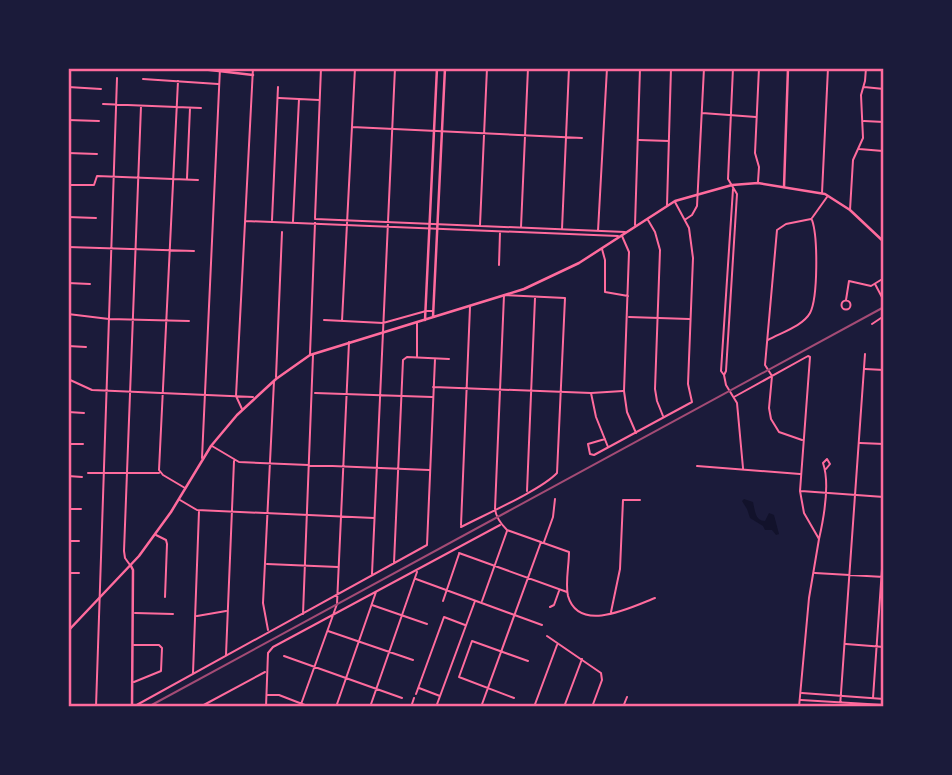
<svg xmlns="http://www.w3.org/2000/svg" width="952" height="775" viewBox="0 0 952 775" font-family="'Nunito Sans',sans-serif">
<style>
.water{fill:#12122b}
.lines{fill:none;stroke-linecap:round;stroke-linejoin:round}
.minor{stroke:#ff6b9d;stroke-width:2}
.tertiary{stroke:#ff6b9d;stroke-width:2.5}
.secondary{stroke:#ff6b9d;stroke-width:2.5}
.rail{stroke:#a44b75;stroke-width:2}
.neatline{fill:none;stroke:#ff6b9d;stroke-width:2.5}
</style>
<rect width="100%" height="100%" fill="#1b1b3a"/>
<!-- water -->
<path class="water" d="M744 499 753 502C755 510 755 521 765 521L769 513 774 515 779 534 776 535 772 530H765L763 526 750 518 747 509 742 501Z"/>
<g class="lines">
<!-- minor -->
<path class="minor" d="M143 79 218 84
M178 81 159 470 163 475 185 488
M68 87 101 89
M864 87 884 89
M279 98 319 100
M103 104 201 108
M702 113 756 117
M68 120 99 121
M864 121 884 122
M352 127 582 138
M639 140 669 141
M859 149 883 151 884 132
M68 153 97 154
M187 178 190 108
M758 182 759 167 755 153 759 68
M68 185H94L97 176 198 180
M733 189 721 371 724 375 726 371 737 194 728 179 733 68
M822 193 828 68
M667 205 671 68
M850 210 853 160 863 138 861 95 865 81 866 68
M68 217 96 218
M315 218 321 68
M812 218 827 197
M315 219 625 232
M686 219 692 215 697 206 704 68
M272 220 278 87
M648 220 655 232 660 250 655 389 657 401 663 416
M246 221 618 236
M293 221 299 99
M480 225 487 68
M635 225 640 68
M521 227 528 68
M562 229 569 68
M598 231 607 68
M622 236 629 252 624 391 627 412 636 433
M68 247 194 251
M602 249 605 260V292L628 296
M499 265 500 232
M68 283 90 284
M875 284 884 301
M846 300 849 281 871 286 884 278
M841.5 305a4.5 4.5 0 1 1 9 0a4.5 4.5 0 1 1-9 0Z
M68 314 109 319 189 321
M629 317 689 319
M324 320 383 323 426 311H433
M342 321 355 68
M872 324 884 316
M768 340C780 333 803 326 810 313 818 298 818 237 812 220
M68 346 86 347
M310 354 315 223
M417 356V323
M865 369 884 370
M724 375 726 385 737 403 743 468
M276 377 282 232
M68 379 92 390 253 397
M433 387 591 393 623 391
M315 393 432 397
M591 393 596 417 608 447
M734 397 808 356 810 357 800 491 804 513 819 539 809 598 799 707
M242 409 236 396 253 68
M68 412 84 413
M605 439 588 444 590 454 594 455 692 402 688 384 693 258 689 228 675 202
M802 440 779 432 771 419 769 408 772 376 765 365 777 230 786 224 811 219
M860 443 884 444
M68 444H83
M212 446 239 462 429 470
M202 458 220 68
M697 466 800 474
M88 473H159
M68 476 82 477
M527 491 535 298
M801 491 884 497
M180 500 197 510 374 518
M68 509H81
M461 525 470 307
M461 527C484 515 541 490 557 473L565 298 504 295 495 509C496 518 501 524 507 530L569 552C569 566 565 583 568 596 579 634 632 607 655 598
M156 535 166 540 167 544 165 597
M819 539C824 517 830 483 823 463L827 459 830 464 826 469
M68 541H79
M544 542 553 517 555 499
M459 553 567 592
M394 563 403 360 407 357 449 359
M267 564 338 567
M130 565 125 558 124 551 141 106
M68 573H79
M815 573 884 577
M372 574 395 68
M416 579 542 625
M443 601 459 554
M482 601 507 531
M372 605 427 624
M550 607 554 605 559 591
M611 612 620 569 623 500H640
M135 613 173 614
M303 614 313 355
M197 616 226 611
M268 630 263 603 274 381
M328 631 413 660
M547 636 601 673 602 680 592 707
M846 644 884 647
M226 655 234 461
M284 656 402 698
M193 673 199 511
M134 682 161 671 162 648 159 645H134
M419 688 440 696
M802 693 884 699
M416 694 444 617 465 625
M268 695H279L310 707
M514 698 459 677 472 641 528 661
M873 698 884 540
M801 700 884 705
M96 707 117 78
M133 707 427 545 435 359
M200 707 265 672
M266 707 268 653 273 647 500 525
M300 707 337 604 349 342
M336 707 376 592
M370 707 417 572
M411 707 414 698
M436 707 475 601
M481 707 541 542
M534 707 557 645
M564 707 582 659
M623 707 627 697
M840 707 865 354"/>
<!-- tertiary -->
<path class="tertiary" d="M80 68H96
M193 68 253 75
M784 187 788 68
M131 566 133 570 132 707"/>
<!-- secondary -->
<path class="secondary" d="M433 317 445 68
M425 320 437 68
M68 631 139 556 171 512 211 446 237 415 276 379 310 355 524 289 579 263 675 201 732 185 758 183 825 194 850 210 884 242"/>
<!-- rail -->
<path class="rail" d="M148 707 884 307"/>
</g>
<!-- border -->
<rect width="952" height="775" fill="none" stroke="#1b1b3a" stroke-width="140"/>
<rect x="70" y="70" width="812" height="635" class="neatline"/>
</svg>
